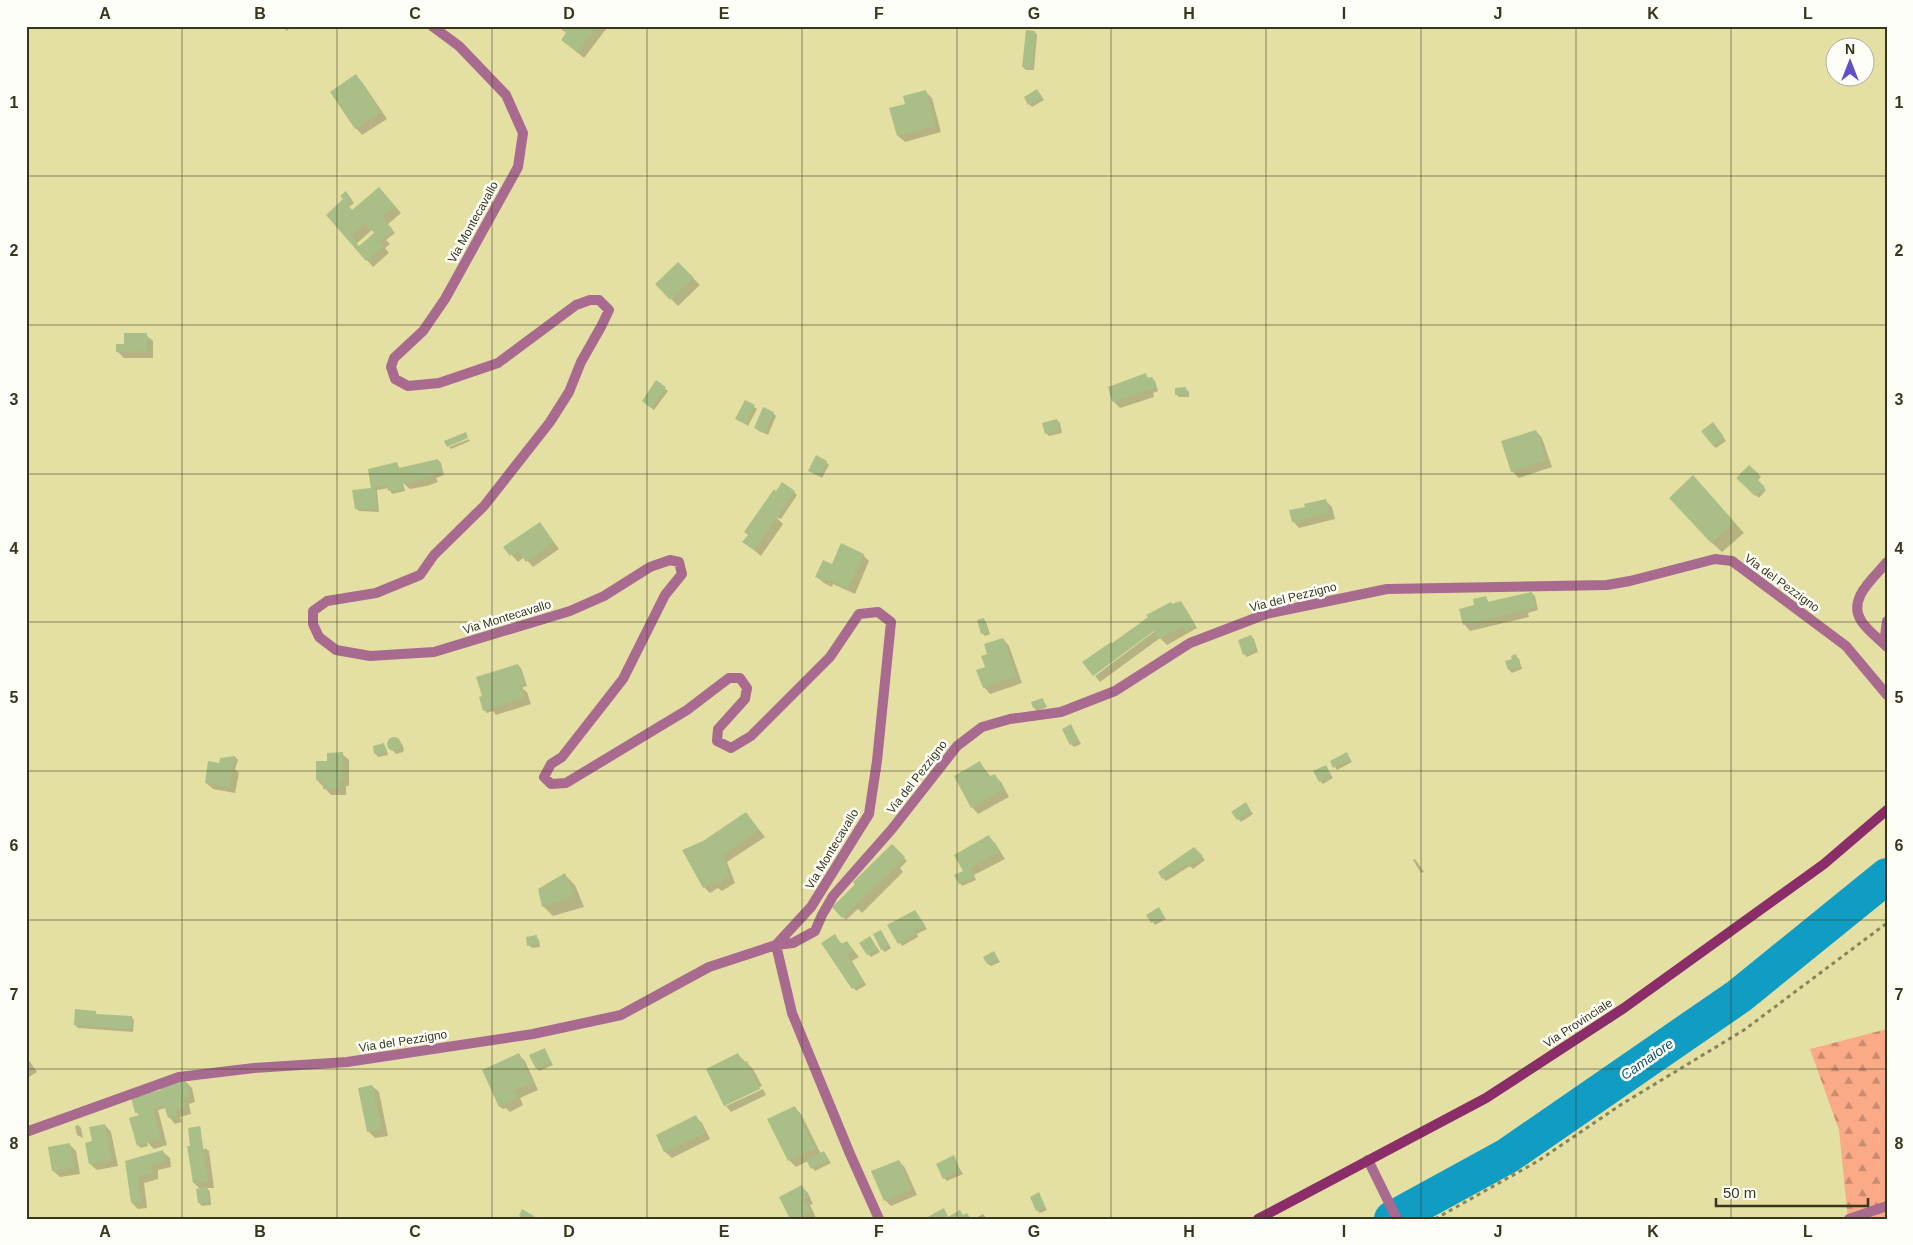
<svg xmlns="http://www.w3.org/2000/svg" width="1913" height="1245" viewBox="0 0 1913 1245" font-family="Helvetica,sans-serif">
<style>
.forest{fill:url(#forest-firs)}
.shadow{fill:#0003;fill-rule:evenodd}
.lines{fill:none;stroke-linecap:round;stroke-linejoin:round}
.river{stroke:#119cc4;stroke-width:36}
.building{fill:#aabf87;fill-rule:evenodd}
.path{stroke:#87845a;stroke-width:3;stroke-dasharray:4 4;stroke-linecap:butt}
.lane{stroke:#a96a8f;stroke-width:10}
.street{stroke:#a96a8f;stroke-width:10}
.secondary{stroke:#8a2d69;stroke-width:10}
.grid{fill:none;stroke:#38361d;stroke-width:1;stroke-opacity:0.55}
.labels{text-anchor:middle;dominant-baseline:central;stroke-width:5;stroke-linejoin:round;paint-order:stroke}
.street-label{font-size:12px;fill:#38361d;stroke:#fefef8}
.water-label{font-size:14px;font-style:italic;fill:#14556a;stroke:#fefef8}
.neatline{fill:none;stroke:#38361d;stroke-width:2}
.grid-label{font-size:16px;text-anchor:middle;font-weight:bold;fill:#38361d}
</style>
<defs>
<pattern id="forest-firs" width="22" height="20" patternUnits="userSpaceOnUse" patternTransform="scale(1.25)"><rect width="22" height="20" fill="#faaa86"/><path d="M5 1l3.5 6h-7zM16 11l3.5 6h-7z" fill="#cb8b6d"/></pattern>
</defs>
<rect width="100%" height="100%" fill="#e4e0a3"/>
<!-- forest -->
<path class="forest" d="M1887 1029V1219H1848L1839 1130 1810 1049Z"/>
<!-- shadow -->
<path class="shadow" d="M282 26H291L287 31Z
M564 26H605L607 28 584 58 562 40 568 33Z
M1035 32 1037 35 1034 70H1026L1023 67Z
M356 76 362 82 387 119 362 135 356 128Z
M925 91 932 98 941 132 905 142 898 136 908 105Z
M1040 94 1044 100 1032 107 1029 104Z
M385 195 401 213 387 225 395 233 386 240 390 244 385 248 389 253 373 267 327 215 349 196 354 203 349 207 353 211ZM372 230 375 233 359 247 356 244Z
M678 263 700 285 678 306 657 284Z
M146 335 153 341V358H124L117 351 125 345Z
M1145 374 1149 379 1152 378 1155 381 1158 391 1153 393 1154 397 1120 408 1113 401Z
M657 382 668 391 654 410 646 404Z
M1186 389 1189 392V397H1179L1176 394Z
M746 402 757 409 748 426 736 418Z
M773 413 776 416 768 435 759 431 756 428Z
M1057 420 1060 423 1062 433 1049 436 1046 433Z
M1716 427 1726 441 1716 448 1713 445Z
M1536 431 1542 438 1552 467 1519 478 1512 471Z
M469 439 470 441 451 449 449 447Z
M438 460 441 463 444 475 436 478 438 482 427 486 410 489 403 483 405 491 392 494 389 488 377 490 379 512 359 511 356 508 372 489 397 464 400 469Z
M826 462 829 465 822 478 810 471Z
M1749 466 1761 477 1757 481 1766 490 1759 498 1738 478Z
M1703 487 1744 533 1722 552 1711 542Z
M776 492H794L797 495 781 519 776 517 783 524 761 556 744 542Z
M1325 500 1332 507 1335 519 1299 528 1293 521 1306 508Z
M540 524 559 549 533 567 524 557 518 562 505 547Z
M863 555 869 561 855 594 833 584 832 587 824 583 817 577 832 565Z
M1532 593 1535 596 1538 610 1528 613 1529 617 1470 631 1464 624 1486 604V597L1489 603Z
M1173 605 1183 606 1197 628 1167 645 1160 638 1100 682 1095 676 1159 628 1084 663 1149 617Z
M983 619 986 622 990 634 985 636 982 633Z
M1251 636 1254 639 1258 652 1247 657 1244 654Z
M1003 639 1009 646 1022 683 990 694 984 687 989 655Z
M1516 656 1519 659 1522 669 1512 673 1509 670Z
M518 665 521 668 527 686 523 687V689L527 692 531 704 496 715 493 711 487 713 484 710Z
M1043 700 1047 707 1037 711 1034 708Z
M1071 726 1081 744 1074 747 1071 744Z
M394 738 402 744 404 749 403 752 396 754 388 745 389 740Z
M384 745 386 748 388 755 378 757 376 754 374 747Z
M342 754 349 760V786H346V795H331L317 780 328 762Z
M1347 754 1352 762 1337 770 1332 762Z
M235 757 238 760 235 769 239 773 235 793 213 789 206 783 223 765Z
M980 763 991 777 994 775 1001 782 1009 797 978 814 972 807Z
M1325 766 1333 778 1323 784 1320 781Z
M1248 807 1253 814 1241 822 1233 812Z
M746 813 765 837 727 862 735 883 722 891 718 888 710 893 704 887 703 843Z
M989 837 995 843 1005 859 974 875 976 880 962 886 960 883 965 871Z
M892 846 907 861 900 868 903 872 862 913 858 909 846 920 833 907Z
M1194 848 1205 860 1193 869 1190 866 1166 881 1163 878Z
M1415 859 1424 872 1421 873 1413 860Z
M565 875 575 885 584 907 553 916 543 906Z
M1159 909 1166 919 1155 925 1148 915Z
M915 912 927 929 917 934 918 937 902 946 889 925Z
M881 931 891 948 885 952 882 949Z
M834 935 843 945 847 942 859 957 852 961 866 985 856 991 842 972Z
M536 937 539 940 540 947 532 948 529 945Z
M870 938 880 952 871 957 868 954Z
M994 953 1000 962 991 966 988 964Z
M95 1012 98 1015 131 1017 134 1020 133 1032 78 1028 75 1025Z
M544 1049 553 1065 539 1071 537 1068Z
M519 1055 525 1061 538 1090 520 1098 523 1105 510 1112 506 1108 503 1109 500 1107Z
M738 1055 753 1069 762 1086 726 1104V1106L725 1105Z
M26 1056 37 1072 26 1079Z
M185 1081 192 1088 195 1102 189 1104 191 1114 180 1117 182 1122 175 1124 169 1117 166 1108 158 1110 167 1145 154 1149 146 1141 148 1146 141 1148 138 1145 140 1116 136 1112 163 1094Z
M372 1086 379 1092 388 1136 375 1138 369 1132 360 1089Z
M763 1089 766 1095 731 1112 726 1106Z
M794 1107 801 1114 821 1154 824 1153 831 1163 815 1171 808 1161 796 1167 789 1160Z
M696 1117 702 1123 710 1139 672 1158 665 1152 658 1136Z
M78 1125 81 1128 83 1138 77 1135 75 1126Z
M105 1125 111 1132 118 1166 97 1170 90 1164 93 1142Z
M200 1127 201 1129H200L202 1150 205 1149 202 1129 205 1148 209 1151 214 1188H207L210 1192 211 1205 202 1206 199 1203 200 1189 194 1183 191 1147Z
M70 1145 76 1151 80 1174 60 1177 53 1171Z
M163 1152 170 1158 171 1167 158 1170V1179L144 1183 147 1208 138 1209 132 1203 127 1161Z
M953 1157 963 1174 947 1181 944 1178Z
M899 1161 905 1168 917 1195 891 1206 885 1200Z
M802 1187 808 1193 813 1204 810 1205 816 1218 814 1219H791Z
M1039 1194 1047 1210 1040 1213 1037 1210Z
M983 1214 987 1219H974Z"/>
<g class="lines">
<!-- river -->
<path class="river" d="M1392 1219 1507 1156 1739 996 1887 876"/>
</g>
<!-- building -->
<path class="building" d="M563 26H597L577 52 561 40 566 33 561 29Z
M1026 30 1035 31 1032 68 1022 67Z
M356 74 381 112 355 129 330 92Z
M1037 89 1042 97 1028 105 1024 97Z
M926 90 935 126 897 136 889 108 905 104 903 96Z
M379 187 395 206 382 217 393 230 380 241 384 246 366 261 326 215 343 199 340 196 346 191 352 200 347 204 352 210ZM365 223 374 233 359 246 351 236Z
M678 262 694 278 670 300 655 284Z
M124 333H147V351L116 352V344H124Z
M1146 373 1147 378 1152 377 1156 388 1112 402 1108 387Z
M656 380 666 387 651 408 642 401Z
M1186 387V395H1175V388Z
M745 400 755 405 745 424 735 419Z
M763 407 774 412 765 433 754 428Z
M1057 419 1060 430 1045 434 1042 423Z
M1713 422 1724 437 1713 446 1701 431Z
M1536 430 1546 460 1511 472 1501 441Z
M466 432 468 438 447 447 444 441Z
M816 455 827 461 819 476 808 471Z
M438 459 442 472 420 480 402 483 403 489 388 491 387 485 375 487 377 509H355L352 490 371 488 368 469 397 462 399 468Z
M1749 465 1759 474 1755 477 1765 487 1755 496 1736 478Z
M1693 475 1735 523 1711 543 1669 498Z
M782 482 795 491 754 550 742 542 748 535 744 532 774 489 776 491Z
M1326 499 1329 513 1292 522 1289 510 1305 507 1304 504Z
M540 522 554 542 526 562 518 551 510 556 503 547Z
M841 543 864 554 848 588 826 579 825 581 815 577 823 560 832 564Z
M1532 592 1536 607 1463 625 1459 609 1474 605 1473 599 1486 596 1487 602Z
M1181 601 1195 624 1186 631 1183 626 1159 639 1154 631 1093 676 1082 662 1111 642 1112 644 1148 617 1146 615 1171 602 1172 604Z
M984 618 988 632 981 634 977 620Z
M1251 635 1256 649 1243 655 1238 640Z
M1003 638 1016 676 983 688 976 670 985 667 981 656 987 654 984 644Z
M1516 654 1520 667 1508 670 1505 661 1512 659 1511 656Z
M518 664 524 683 521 684 525 697 483 711 479 697 482 696 476 677Z
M1043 698 1045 705 1033 708 1031 702Z
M1071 724 1079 741 1070 745 1062 729Z
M387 744a7 7 0 1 1 14 0a7 7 0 1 1-14 0Z
M384 743 386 752 374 754 373 746Z
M343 752V780H340V788L323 789V780H316V761H327V753Z
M1347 752 1350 759 1333 768 1330 761Z
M235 756 229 787 205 783 208 761 219 763 220 758Z
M980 761 988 777 995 774 1003 790 971 808 954 776Z
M1326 765 1331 775 1319 782 1313 771Z
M1246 802 1251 811 1237 820 1231 812Z
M746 812 759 830 722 855 730 876 714 885 711 882 703 888 682 850 703 841Z
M989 835 999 852 970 868 974 877 959 884 954 875 963 871 954 855Z
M892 844 905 857 842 918 832 907 855 885 853 882Z
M1194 847 1203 856 1189 867 1186 864 1162 879 1158 872Z
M565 873 574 896 542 907 538 889Z
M1159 907 1164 916 1151 923 1146 915Z
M915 910 925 925 915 931 916 933 898 944 887 925Z
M881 930 889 945 881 950 873 934Z
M835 934 841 944 847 941 853 950 847 954 864 982 852 989 821 943Z
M537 935 538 944 527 946 526 937Z
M870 936 878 949 867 955 859 943Z
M994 951 998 959 987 964 983 957Z
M75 1009 96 1011V1014L132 1016 131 1029 74 1025Z
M545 1048 551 1062 536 1069 529 1055Z
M519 1053 533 1083 514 1091 518 1099 499 1107 482 1070Z
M738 1053 743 1063 747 1061 760 1089 724 1106 706 1069Z
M185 1080 190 1096 183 1098 185 1107 174 1110 176 1116 168 1118 164 1105 153 1108 161 1138 137 1146 129 1118 139 1115 138 1112 135 1113 131 1097 161 1090 160 1087Z
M372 1085 382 1129 367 1132 358 1088Z
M795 1106 815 1148 788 1161 767 1119Z
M696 1115 705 1133 664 1152 656 1135Z
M105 1124 112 1160 89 1164 85 1143 92 1141 89 1127Z
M200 1126 208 1181 193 1183 187 1146H190L188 1128Z
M70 1143 74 1168 52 1171 48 1147Z
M163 1150 165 1161 152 1164V1173L138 1177 141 1202 131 1203 125 1161Z
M824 1151 829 1160 811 1169 806 1160Z
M954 1155 960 1170 943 1179 936 1164Z
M899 1160 911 1189 884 1201 871 1171Z
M802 1185 808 1197 804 1199 810 1211 795 1219H790L779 1197Z
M207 1187 209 1202 198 1203 196 1189Z
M1039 1192 1045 1207 1036 1211 1030 1197Z
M944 1208 948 1217 960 1210 963 1215 967 1213 971 1219H924Z
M522 1209 534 1216 533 1219H525L519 1216Z"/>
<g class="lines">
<!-- path -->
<path class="path" d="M1435 1219 1538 1161 1622 1104 1744 1030 1887 923"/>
<!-- lane -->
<path class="lane" d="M1887 562C1874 578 1846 599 1862 622 1868 631 1879 639 1887 647
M1884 644 1887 621"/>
<!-- street -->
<path class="street" d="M432 26 459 46 506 95 523 133 518 167 445 299 423 331 394 358 391 367 395 379 408 386 439 383 498 363 576 305 590 300H599L609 310 602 325 581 362 569 392 550 422 484 506 434 555 420 575 376 593 327 601 313 611V624L319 637 336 650 370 656 434 652 570 611 604 596 650 567 670 560 679 562 682 574 665 595 623 679 562 757 551 764 544 777 551 784 566 783 687 710 729 678H740L747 688 745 699 718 729 717 741 731 748 751 736 830 657 859 614 878 612 891 622 877 761 869 814 811 907 776 945
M776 945 792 1013 850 1154 879 1219
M26 1132 179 1077 254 1068 347 1062 533 1034 621 1015 709 967 776 945 793 943 815 931 822 915 833 896 892 829 957 746 982 727 1010 719 1061 712 1115 691 1190 643 1266 614 1387 589 1607 585 1630 581 1715 559 1732 561 1846 646 1887 695
M1368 1160 1397 1219
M1849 1219 1887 1206"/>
<!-- secondary -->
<path class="secondary" d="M1258 1219 1486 1098 1624 1008 1824 864 1887 810"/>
</g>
<!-- grid -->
<path class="grid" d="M182 26V1219M337 26V1219M492 26V1219M647 26V1219M802 26V1219M957 26V1219M1111 26V1219M1266 26V1219M1421 26V1219M1576 26V1219M1731 26V1219M26 176H1887M26 325H1887M26 474H1887M26 622H1887M26 771H1887M26 920H1887M26 1069H1887"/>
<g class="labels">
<!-- street labels -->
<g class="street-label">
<text transform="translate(473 222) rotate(-61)">Via Montecavallo</text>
<text transform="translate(1782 583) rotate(36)">Via del Pezzigno</text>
<text transform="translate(1293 597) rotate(-14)">Via del Pezzigno</text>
<text transform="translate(507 617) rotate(-17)">Via Montecavallo</text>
<text transform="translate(917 777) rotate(-52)">Via del Pezzigno</text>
<text transform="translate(832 849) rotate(-59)">Via Montecavallo</text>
<text transform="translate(1578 1023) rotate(-33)">Via Provinciale</text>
<text transform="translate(403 1041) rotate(-9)">Via del Pezzigno</text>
</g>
<!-- water labels -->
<g class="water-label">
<text transform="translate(1647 1059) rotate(-35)">Camaiore</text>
</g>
</g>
<!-- border -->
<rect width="1913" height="1245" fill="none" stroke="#fefef8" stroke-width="55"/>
<!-- north arrow -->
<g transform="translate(1850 62)"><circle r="24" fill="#fefef8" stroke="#afaea0"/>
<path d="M0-4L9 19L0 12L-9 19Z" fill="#614fc8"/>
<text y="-8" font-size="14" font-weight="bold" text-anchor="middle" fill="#38361d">N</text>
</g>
<!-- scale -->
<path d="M1716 1198v8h152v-8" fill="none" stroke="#38361d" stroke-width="2.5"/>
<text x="1723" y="1198" font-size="15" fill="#38361d" stroke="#fefef8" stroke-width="4" paint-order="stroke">50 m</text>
<rect x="28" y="28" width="1858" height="1190" class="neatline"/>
<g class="grid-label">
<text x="105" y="19">A</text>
<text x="260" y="19">B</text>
<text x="415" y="19">C</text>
<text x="569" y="19">D</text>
<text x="724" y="19">E</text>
<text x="879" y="19">F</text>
<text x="1034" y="19">G</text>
<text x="1189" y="19">H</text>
<text x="1344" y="19">I</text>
<text x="1498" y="19">J</text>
<text x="1653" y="19">K</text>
<text x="1808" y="19">L</text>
<text x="14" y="108">1</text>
<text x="1899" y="108">1</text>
<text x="14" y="256">2</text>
<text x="1899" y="256">2</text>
<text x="14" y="405">3</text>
<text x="1899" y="405">3</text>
<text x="14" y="554">4</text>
<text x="1899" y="554">4</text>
<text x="14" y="703">5</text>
<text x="1899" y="703">5</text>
<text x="14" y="851">6</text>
<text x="1899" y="851">6</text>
<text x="14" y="1000">7</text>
<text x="1899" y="1000">7</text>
<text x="14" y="1149">8</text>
<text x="1899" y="1149">8</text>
<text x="105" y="1237">A</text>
<text x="260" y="1237">B</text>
<text x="415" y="1237">C</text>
<text x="569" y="1237">D</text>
<text x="724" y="1237">E</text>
<text x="879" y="1237">F</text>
<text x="1034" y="1237">G</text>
<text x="1189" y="1237">H</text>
<text x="1344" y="1237">I</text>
<text x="1498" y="1237">J</text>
<text x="1653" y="1237">K</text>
<text x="1808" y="1237">L</text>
</g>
</svg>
